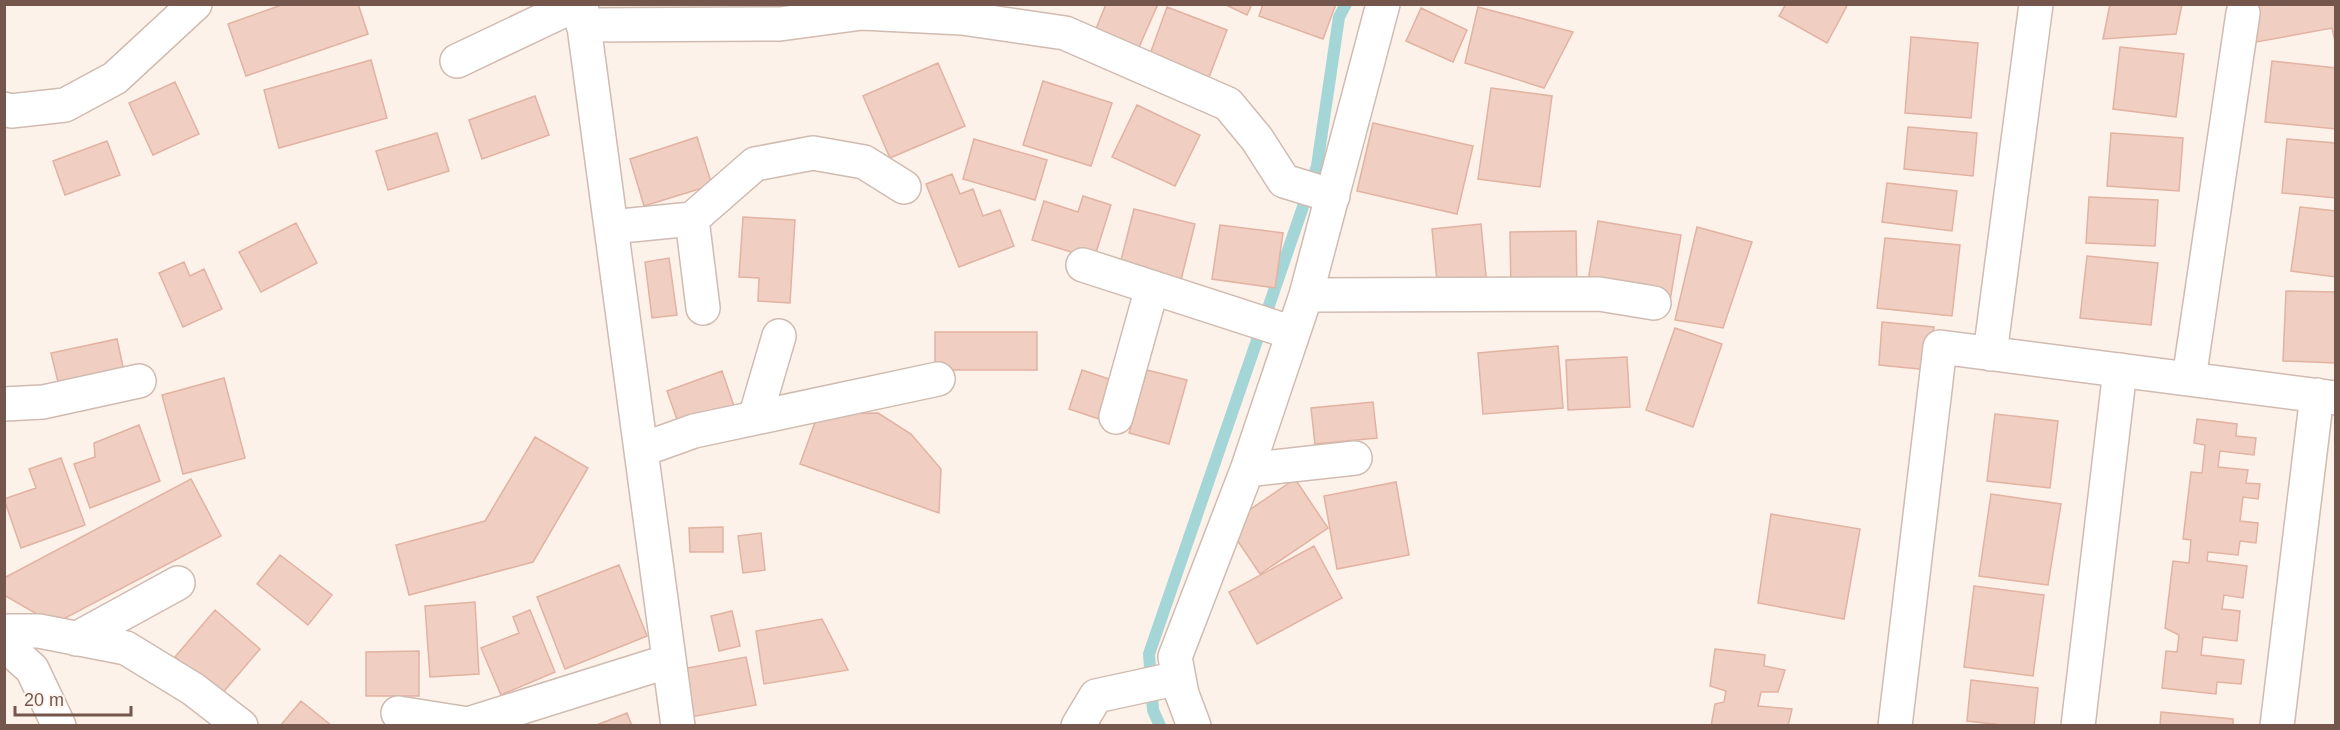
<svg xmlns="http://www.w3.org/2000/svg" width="2340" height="730" viewBox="0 0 2340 730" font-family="Helvetica,sans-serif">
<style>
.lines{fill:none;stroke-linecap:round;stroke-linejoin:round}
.stream{stroke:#a4d5d7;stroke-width:12}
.building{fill:#f0cec1;stroke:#e2b2a2;stroke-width:1.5}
.minor-casing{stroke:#d0bbb1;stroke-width:36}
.minor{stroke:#fff;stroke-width:33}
</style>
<rect width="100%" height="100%" fill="#fcf2e9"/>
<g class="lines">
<!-- stream -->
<path class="stream" d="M1160 726 1153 710 1149 654 1317 166 1339 17 1346 4"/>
</g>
<!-- building -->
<path class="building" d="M284 4H358L368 34 246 76 228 24Z
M1106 4H1158L1136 54 1093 36Z
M1224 4H1252L1247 15Z
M1263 4H1336L1323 39 1259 16Z
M1786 4H1848L1827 43 1779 16Z
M2110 4H2182L2176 34 2103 39Z
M2244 4H2336V46L2332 28 2251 43Z
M1167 7 1227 30 1208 80 1149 57Z
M1478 7 1573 32 1544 88 1465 63Z
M1421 8 1467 30 1453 62 1406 41Z
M1911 37 1978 43 1971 118 1905 113Z
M2120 47 2184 54 2176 117 2113 109Z
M371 60 387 118 279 148 264 90Z
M2272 61 2336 68V129L2265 122Z
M938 63 965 126 890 158 863 96Z
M1043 81 1112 103 1091 166 1023 145Z
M175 82 199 134 153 155 129 103Z
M1491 88 1552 96 1540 187 1478 179Z
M535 96 549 135 482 159 469 120Z
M1137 105 1200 135 1175 186 1112 157Z
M1373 123 1473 146 1457 214 1357 191Z
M1908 127 1977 133 1973 176 1904 169Z
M437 133 449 171 388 190 376 151Z
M2111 133 2183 138 2179 191 2107 186Z
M697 137 712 185 644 206 630 159Z
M974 139 1047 160 1035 200 963 179Z
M2287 139 2336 143V198L2282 193Z
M107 141 120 175 65 195 53 161Z
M952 174 960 194 973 189 983 216 1000 210 1014 246 959 267 926 184Z
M1887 183 1957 191 1952 231 1882 222Z
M1083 196 1111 205 1094 259 1032 240 1044 201 1078 212Z
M2089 197 2158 200 2155 246 2086 243Z
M2300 207 2336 211V277L2291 271Z
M1134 209 1195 224 1179 288 1118 272Z
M743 217 795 220 790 303 758 301 759 278 739 277Z
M1598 221 1681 235 1670 301 1587 287Z
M296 223 317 263 261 292 239 252Z
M1481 224 1488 297 1439 302 1432 229Z
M1220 225 1283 233 1275 288 1212 279Z
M1697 227 1752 242 1723 328 1675 320Z
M1576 231 1577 292 1511 293 1510 232Z
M1885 238 1960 245 1952 316 1877 308Z
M2087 256 2158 263 2151 325 2080 318Z
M669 258 677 315 652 318 645 262Z
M184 262 190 276 204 269 222 309 183 327 159 273Z
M2286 291 2336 292V363L2283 361Z
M1882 322 1934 327 1929 370 1879 365Z
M1675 328 1722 344 1693 427 1646 410Z
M935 332H1037V370H935Z
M117 339 124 371 59 386 51 353Z
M1558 346 1563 408 1483 414 1478 353Z
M1627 357 1630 407 1568 410 1566 360Z
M1082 370 1118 382 1105 421 1069 409Z
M1147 370 1187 380 1169 444 1129 433Z
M722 371 734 406 679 425 667 391Z
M224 378 245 458 183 474 162 395Z
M1373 402 1377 438 1315 444 1311 408Z
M878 413 911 434 941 469 939 513 800 464 818 414Z
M1995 414 2058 421 2050 488 1987 481Z
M2197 419 2237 424 2236 436 2256 438 2254 455 2220 451 2218 467 2248 470 2246 483 2260 484 2258 499 2243 497 2240 521 2258 523 2256 543 2240 541 2238 555 2208 552 2207 561 2247 566 2243 598 2224 595 2222 609 2240 611 2237 641 2203 637 2201 655 2244 660 2241 684 2217 682 2216 694 2162 688 2166 651 2177 652 2179 635 2165 628 2173 561 2189 563 2191 540 2183 539 2191 472 2202 473 2205 445 2194 443Z
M139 425 160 481 90 508 74 464 95 457 94 443Z
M535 437 588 468 533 562 409 595 396 545 485 521Z
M61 458 85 525 21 548 4 499 36 488 29 469Z
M191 479 221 536 54 624 4 595V578Z
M1295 479 1328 528 1260 574 1227 525Z
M1396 482 1409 555 1337 569 1324 496Z
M1991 494 2061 504 2048 585 1979 576Z
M1771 514 1860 529 1844 619 1758 603Z
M723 527V552H690L689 528Z
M761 533 765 570 743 573 738 536Z
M1314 546 1342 598 1257 644 1229 592Z
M280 555 332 595 308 625 257 584Z
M619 565 647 636 565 669 537 597Z
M1974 586 2044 595 2033 676 1964 667Z
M475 602 479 674 430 677 425 606Z
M215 610 260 649 220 696 175 657Z
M530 610 555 672 501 695 481 648 519 633 513 617Z
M732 611 740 646 719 651 711 616Z
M822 619 848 670 764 684 756 631Z
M1715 649 1765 655 1764 666 1785 670 1778 692H1761L1758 706 1792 709 1788 726H1711L1715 704 1724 702 1726 691 1710 686Z
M419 651V696H366V652Z
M746 657 756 705 691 717 682 669Z
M1971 680 2038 688 2034 726H2011L1967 721Z
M301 701 332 726H280Z
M2161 712 2233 719V726H2160Z
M627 713 632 726H594Z"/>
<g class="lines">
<!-- minor casing -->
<g class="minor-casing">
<path id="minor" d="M581 4 678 726
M583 25 780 24 862 13 962 18 1065 33 1228 104 1257 139 1284 181 1333 196
M457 61 577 4
M4 109 11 111 65 105 115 78 195 4
M692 219 755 164 813 153 864 162 904 187
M611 227 692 219 703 308
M1083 265 1293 333
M1306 295 1599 294 1654 303
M1990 354 2036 4
M2189 379 2243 13
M4 404 43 402 139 381
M1116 417 1152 288
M755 418 779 336
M641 450 694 431 938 379
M1247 470 1355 458
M4 631H39L126 648 193 689 241 726
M76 639 178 583
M4 644 32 669 59 726
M398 713 468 724 669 661
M1078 726 1096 696 1179 678
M1194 726 1182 694 1175 657 1247 470 1306 295 1383 4
M1895 726 1940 347 2336 398
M2078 726 2120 370
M2277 726 2317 395"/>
</g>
<!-- minor -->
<use href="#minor" class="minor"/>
</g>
<!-- border -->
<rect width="2340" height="730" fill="none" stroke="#75564d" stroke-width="12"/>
<!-- scale -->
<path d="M15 706v9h116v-9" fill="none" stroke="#75564d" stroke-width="3"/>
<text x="24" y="706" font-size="18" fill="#75564d" stroke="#fef6ef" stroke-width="4.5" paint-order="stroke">20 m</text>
</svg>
